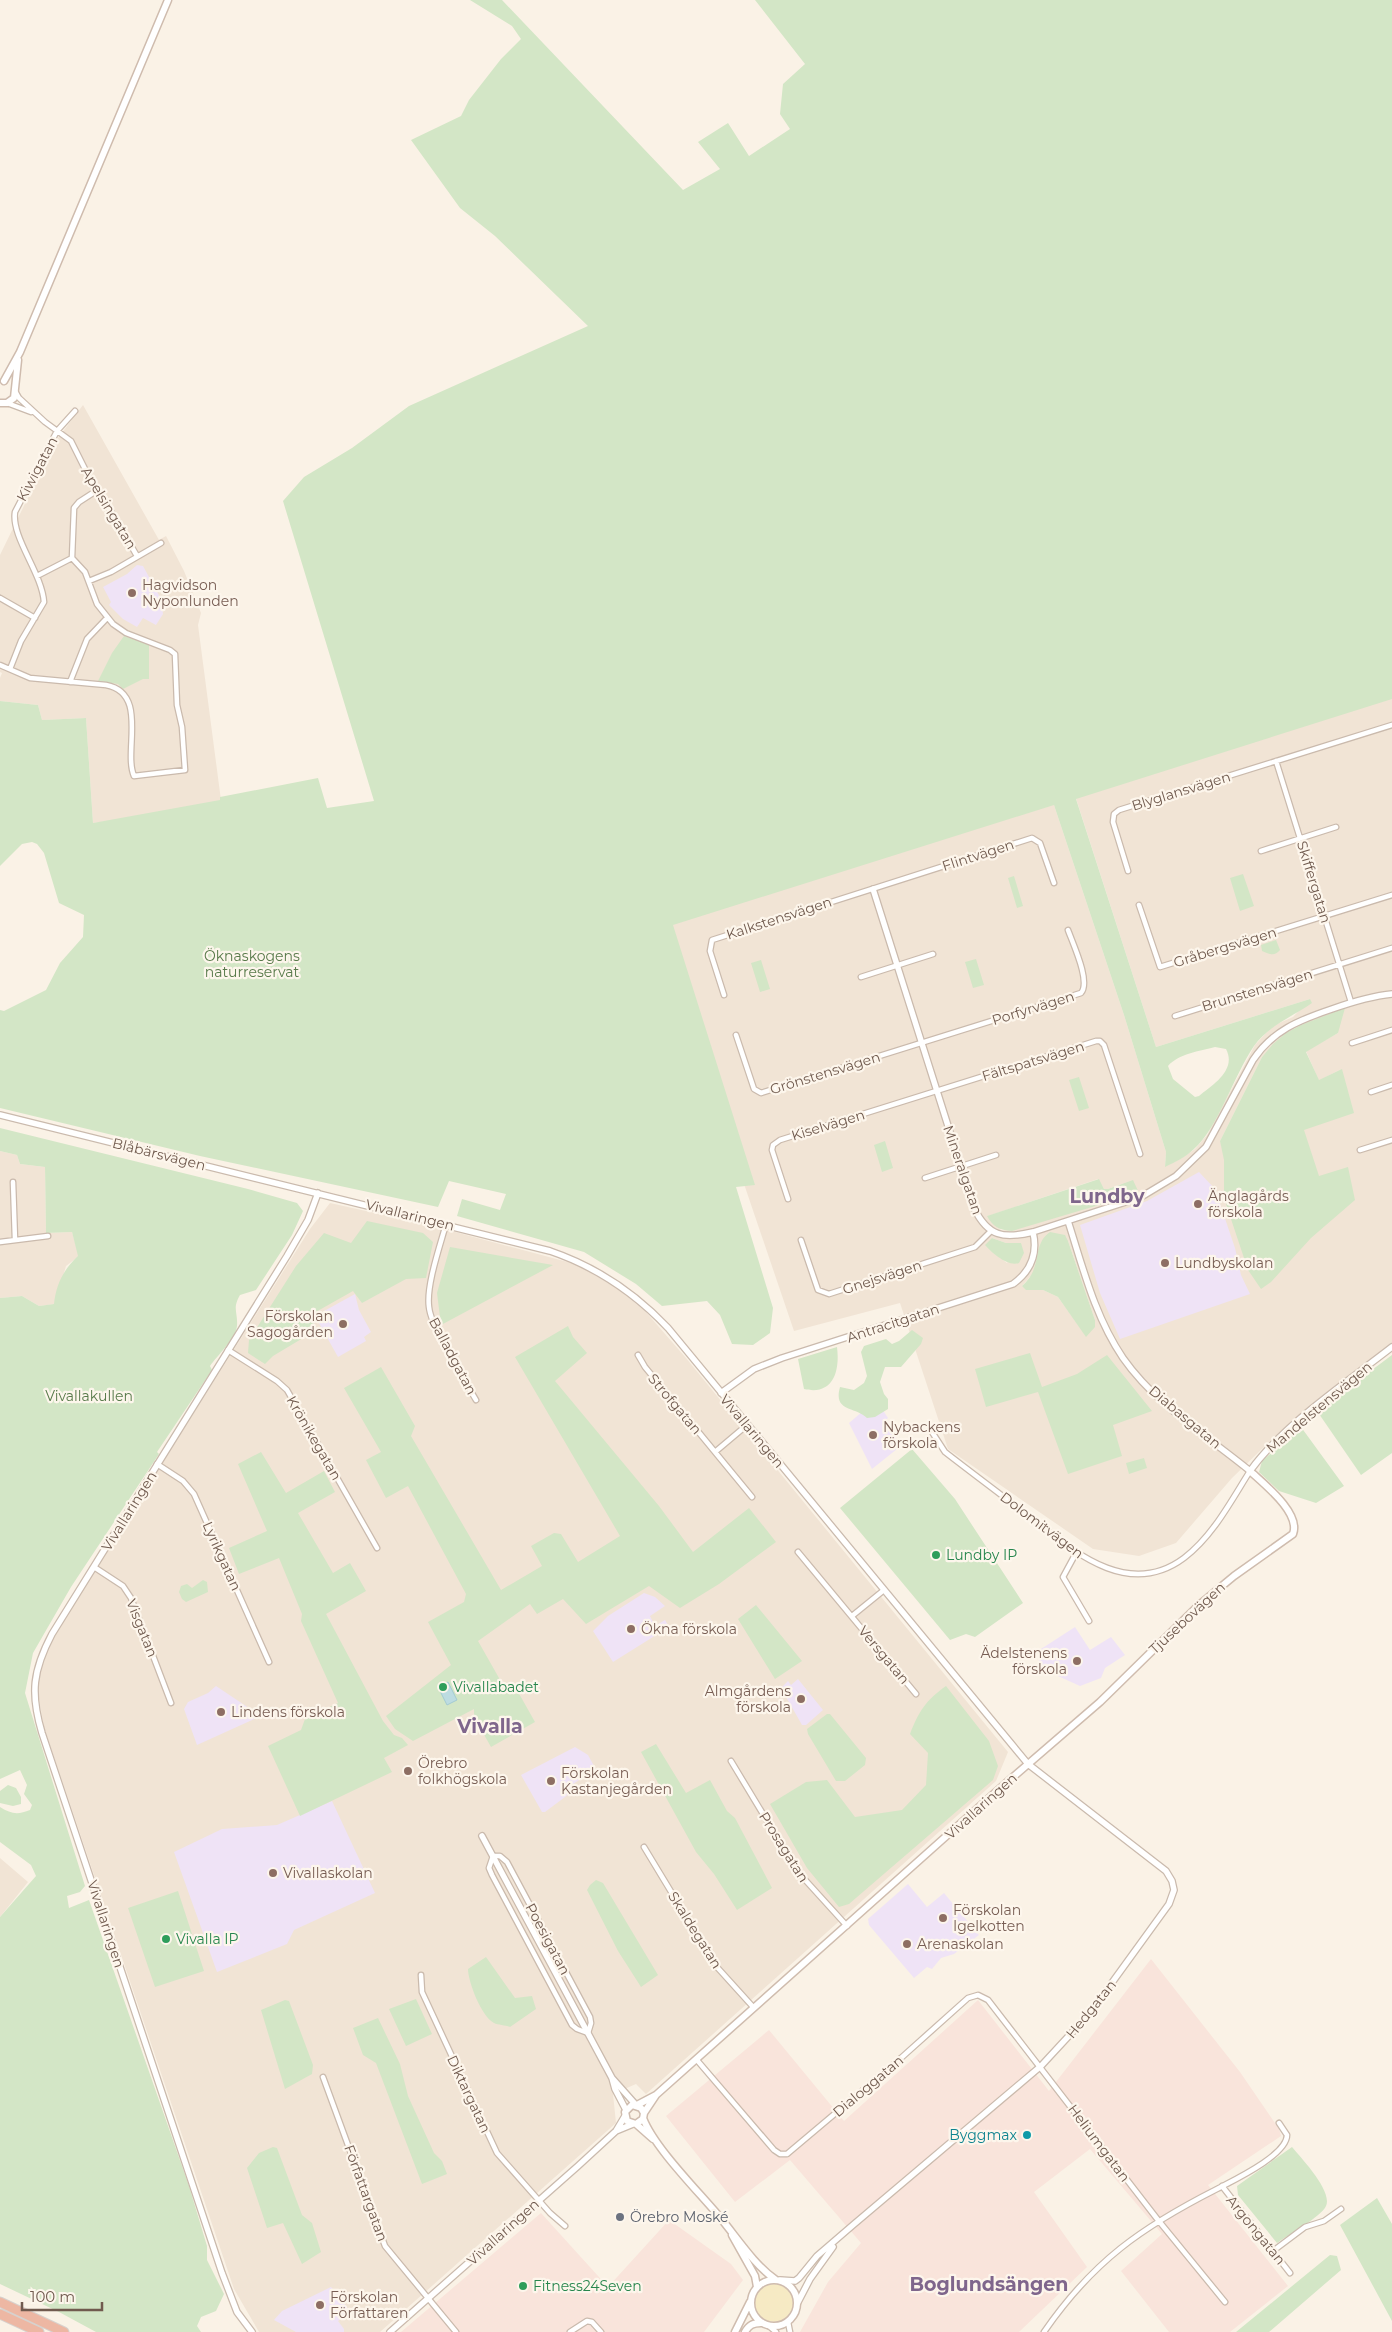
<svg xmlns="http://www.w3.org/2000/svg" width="1392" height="2332" viewBox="0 0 1392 2332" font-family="Montserrat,sans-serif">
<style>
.residential{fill:#f1e4d5;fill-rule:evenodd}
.commercial{fill:#f9e4db}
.education{fill:#efe3f6}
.green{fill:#d3e6c6;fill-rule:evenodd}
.sand{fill:#f6eac4}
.water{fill:#bddce1;stroke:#a4cbd2}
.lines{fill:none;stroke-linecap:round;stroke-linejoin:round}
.minor-casing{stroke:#cabaad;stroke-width:7}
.tertiary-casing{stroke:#cabaad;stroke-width:8}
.secondary-casing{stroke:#cfbcae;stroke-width:9}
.motorway-casing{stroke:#d7d1cd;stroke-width:11}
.minor{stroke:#fff;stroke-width:4.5}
.tertiary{stroke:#fff;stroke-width:5.5}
.secondary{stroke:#fff;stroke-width:6}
.motorway{stroke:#edb7a3;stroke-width:9}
.education-dot{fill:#8d6e63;stroke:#fdf6ec;stroke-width:2}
.leisure-dot{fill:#2e9e5b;stroke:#fdf6ec;stroke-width:2}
.culture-dot{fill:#0f9aa8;stroke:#fdf6ec;stroke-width:2}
.worship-dot{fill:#6b7280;stroke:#fdf6ec;stroke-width:2}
.labels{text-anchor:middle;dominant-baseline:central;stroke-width:4.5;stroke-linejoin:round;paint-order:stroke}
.street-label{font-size:14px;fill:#705a4e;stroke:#fdf6ec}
.education-label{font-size:14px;fill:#785e54;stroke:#fdf6ec;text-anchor:start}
.park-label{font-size:14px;fill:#587a4a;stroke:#fdf6ec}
.leisure-label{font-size:14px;fill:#27864d;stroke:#fdf6ec;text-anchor:start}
.culture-label{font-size:14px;fill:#0d838f;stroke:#fdf6ec;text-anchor:end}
.worship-label{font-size:14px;fill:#5b616d;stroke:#fdf6ec;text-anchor:start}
.district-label{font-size:19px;font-weight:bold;fill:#7f668c;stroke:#fdf6ec}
</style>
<rect width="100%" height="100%" fill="#faf2e6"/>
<!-- residential -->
<path class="residential" d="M83 405 159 540 166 536 184 571 201 613 198 625 222 808 93 823 86 718 42 720 38 705 0 701V678L2 673 0 672V555L55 442Z
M1392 693V1344L1291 1421 1232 1478 1176 1543 1139 1556 1093 1549 948 1449 900 1303 794 1331 653 916 1051 796 1124 1015 1166 1152 1165 1166 1182 1158 1195 1149 1207 1135 1255 1045 1267 1032 1277 1024 1293 1017 1310 999 1156 1047 1073 789ZM1301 1024 1338 1033 1306 1051 1319 1081 1341 1069 1220 1141 1262 1057 1286 1033ZM1098 1179 1104 1189H1108L1133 1180 1002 1231 988 1216ZM992 1238 1006 1243H1020L1007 1263 990 1250ZM1068 1241 1095 1320 1086 1336 1058 1297 1043 1290H1032L1022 1286 1035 1271 1039 1250Z
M0 1151 17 1155 20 1164 45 1167 46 1233 72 1232 79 1256 66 1266 55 1304 39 1306 22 1296 0 1298Z
M330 1203 429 1225 575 1264 614 1286 645 1311 686 1358 1008 1752 996 1781 646 2094 636 2084 613 2094 616 2123 380 2332H259L234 2289 44 1727 37 1688 43 1658 64 1619 310 1229Z
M0 1858 28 1882 0 1917Z"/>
<!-- commercial -->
<path class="commercial" d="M1151 1959 1240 2072 1279 2129 1281 2136 1208 2185 1288 2286 1230 2332H1169L1121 2271 1162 2234 1090 2149 1034 2192 1087 2267 1019 2332H800L828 2282 861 2243 790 2160 735 2202 666 2116 769 2030 844 2121 978 2000 1049 2091Z
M541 2213 608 2287 669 2220 731 2264 743 2280 704 2332H401Z"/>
<!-- education -->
<path class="education" d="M137 565 143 566 161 599 163 614 156 625 143 618 137 627 123 619 109 605 111 602 103 587 127 574Z
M1199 1172 1215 1189 1235 1248 1241 1275 1250 1294 1120 1339 1100 1293 1080 1225 1147 1201Z
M355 1294 359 1310 371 1332 364 1337 366 1341 338 1357 315 1316Z
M876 1400 888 1418 883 1423 902 1445 872 1469 849 1423Z
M644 1593 655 1597 665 1606 650 1616 655 1626 665 1620 669 1627 613 1662 593 1631 608 1616Z
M1075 1627 1090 1650 1111 1637 1125 1655 1105 1668 1101 1678 1080 1686 1038 1667 1041 1649Z
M798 1679 823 1710 806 1725H802L781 1688 788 1681 791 1685Z
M216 1686 261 1716 197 1745 184 1709 188 1702 208 1693Z
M575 1747 588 1755 594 1766 586 1772 587 1775 570 1786 573 1791 545 1812H542L521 1775Z
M332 1801 375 1893 294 1930 287 1944 217 1972 174 1852 222 1829 277 1825Z
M908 1884 927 1907 944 1893 979 1935 954 1954 941 1958 932 1969 927 1967 914 1978 869 1925 868 1919Z
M331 2287 350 2311 338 2321 344 2329V2332H296L274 2320 282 2311Z"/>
<!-- green -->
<path class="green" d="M470 0H502L683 190 720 169 698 142 728 123 749 156 790 129 780 114 783 84 805 64 755 0H1392V699L1076 799 1156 1047 1310 999 1312 1003C1292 1017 1268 1026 1254 1046 1234 1075 1218 1128 1194 1149 1186 1157 1175 1162 1165 1167L1166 1152 1124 1015 1054 805 673 925 755 1185 736 1187 773 1308 770 1333 753 1345 732 1344 720 1315 707 1301 662 1306 636 1284 584 1252 457 1216 462 1199 500 1210 506 1194 449 1181 438 1207 200 1156 0 1108V1010L4 1011 46 990 60 963 83 937 84 915 59 903 44 853 37 844 32 842 22 844 0 866V701L38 705 42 720 86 718 93 823 220 800V797L318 778 327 808 374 801 283 501 304 477 352 448 409 406 588 326 495 236 460 208 411 140 461 116 469 100 501 59 521 39 512 26ZM1215 1047 1226 1049C1237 1070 1213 1085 1199 1096L1195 1097 1173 1079 1168 1066C1178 1054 1200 1051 1215 1047Z
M124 636 149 645V679H143L123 689 118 684 98 681 112 653Z
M1243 874 1254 906 1240 911 1230 878Z
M1014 876 1023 906 1017 908 1008 878Z
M1276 940 1280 950C1274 957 1270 954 1262 951L1261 945Z
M976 959 984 985 973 988 965 962Z
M761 960 770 989 760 992 751 963Z
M1345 1008 1338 1033 1306 1052 1319 1080 1342 1069 1354 1113 1304 1130 1319 1176 1348 1167 1355 1200 1311 1238 1271 1282 1261 1289 1248 1270 1224 1198V1160L1220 1141 1262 1057 1273 1044 1286 1033 1301 1025Z
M1079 1077 1089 1108 1079 1111 1069 1080Z
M0 1128 248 1189 297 1203 303 1211 292 1235 256 1290 240 1295C232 1309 238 1312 237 1326 236 1338 217 1356 210 1366L212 1370 157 1452 159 1454 71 1587 33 1653 25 1693 85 1886 80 1892 67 1896 69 1908 89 1900 189 2186 207 2246V2260L224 2294 216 2311 201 2317 197 2326 201 2332H96L59 2312 0 2284V1917L36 1876 31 1865 0 1842V1807C11 1814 18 1815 30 1810L32 1805 24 1794 27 1785 20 1770 0 1779V1298L22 1296 39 1306 54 1304C56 1284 64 1269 78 1256L72 1232 46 1233 45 1167 20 1164 17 1155 0 1151Z
M885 1141 893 1168 882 1172 874 1145Z
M1099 1179 1104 1189H1108L1133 1180 1139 1193 1012 1231C999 1230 993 1227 987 1216Z
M367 1221 423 1233 433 1242 426 1278 406 1279 362 1303 353 1291 314 1313 313 1332 273 1356 265 1364 248 1353 249 1340 296 1266 324 1233 351 1243Z
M1050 1232 1065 1235 1068 1241 1095 1320V1327L1086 1337 1058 1297 1043 1290H1026L1022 1286C1044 1267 1031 1245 1050 1232Z
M992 1238 1006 1243H1021L1024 1253 1019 1263C1008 1267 992 1253 985 1245Z
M450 1247 553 1265 441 1325 437 1293Z
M568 1326 573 1337 587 1353 555 1381 659 1506 693 1552 749 1508 776 1542 719 1584 680 1608 649 1586 586 1624 563 1599 537 1614 530 1604 478 1641 503 1685 517 1690 535 1722 491 1747 474 1717V1709L413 1741 395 1729 386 1716 451 1665 428 1622 464 1602 466 1594 408 1486 386 1498 366 1460 381 1452 344 1388 381 1367 415 1426 411 1436 501 1590 542 1566 531 1546 554 1533 561 1534 578 1562 620 1536 515 1357Z
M912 1330 923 1338 921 1344 901 1367H885L880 1382 884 1394 888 1399V1409L875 1417 867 1418C855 1406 833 1412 840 1387L854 1390 864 1383 867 1376 861 1352 864 1346 886 1339 892 1344 899 1341Z
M837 1347C840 1370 834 1396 804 1389L798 1359Z
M1030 1353 1042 1387 1077 1374 1107 1355 1152 1411 1113 1425 1122 1456 1068 1474 1038 1392 986 1407 975 1369Z
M1392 1355V1453L1361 1475 1317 1411Z
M1301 1427 1344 1486 1316 1503 1279 1491 1259 1472 1262 1461Z
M912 1449 955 1499 1023 1603 975 1637 966 1634 950 1640 840 1508Z
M261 1452 286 1493 324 1471 335 1492 298 1513 333 1573 350 1563 366 1591 326 1614 383 1721 394 1735 402 1738 408 1745 384 1758 392 1772 300 1816 268 1746 301 1730 305 1719 338 1703 301 1621 302 1614 279 1558 239 1574 229 1548 267 1531 238 1464Z
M1144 1458 1147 1468 1129 1474 1126 1463Z
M203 1580 207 1582 208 1592 186 1602 182 1599 179 1592 181 1586 187 1584 192 1588Z
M756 1605 802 1661 775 1679 738 1619Z
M946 1686 989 1741 998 1766 993 1780 849 1904 839 1907 807 1868 770 1804 806 1782 827 1780 855 1817 902 1810 926 1785 928 1753 910 1734C919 1711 926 1700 946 1686Z
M827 1714H830L866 1758 865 1765 845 1781H836L808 1734 807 1729Z
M656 1744 686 1793 710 1780 727 1811 735 1818 772 1888 737 1910 714 1874 696 1852 641 1752Z
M8 1785 16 1788 21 1797V1804L13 1806 0 1803V1791Z
M596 1880 603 1883 658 1975 641 1987 618 1951 587 1890 590 1885Z
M178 1891 204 1971 155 1987 128 1908Z
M486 1957 515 1998 532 1996 536 2009 510 2027C505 2025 498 2025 494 2023 481 2016 468 1981 468 1969Z
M416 1999 432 2034 406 2046 389 2009Z
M285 2000 289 2001 313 2065 312 2074 285 2089 261 2010Z
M378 2018 400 2064 408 2096 434 2153 442 2161 447 2174 422 2184 376 2063 363 2055 353 2028Z
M273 2147 277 2148 302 2215 312 2223 321 2252 302 2264 283 2223 267 2228 247 2168 259 2153Z
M1292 2147C1301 2158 1333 2191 1326 2206 1321 2217 1288 2235 1277 2243L1238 2195 1237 2186Z
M1377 2198 1392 2224V2321L1340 2225Z
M1330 2255 1337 2256 1341 2270 1269 2332H1236Z"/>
<!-- sand -->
<path class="sand" d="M755 2303a19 19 0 1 1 38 0a19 19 0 1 1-38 0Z"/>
<!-- water -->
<path class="water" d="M448 1682 457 1700 447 1705 438 1687Z"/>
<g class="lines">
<!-- minor casing -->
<g class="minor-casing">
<path id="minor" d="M15 391 19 398 45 422 71 441 96 491 111 511 137 556
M7 403 31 412
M37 576 72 558 74 508 79 502 96 491
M89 581 111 572 161 543
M0 598 35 618
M0 665 30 678 106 685C149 693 123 751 134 776L185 770 182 727 177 705 175 654 170 650 126 633 113 624 97 604 85 572 72 558
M10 669 21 641 44 602C42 573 11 537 15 512L57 431 75 411
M70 682 87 639 107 618
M1276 761 1351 1002
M1261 851 1336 827
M1128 871 1113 822 1114 814 1119 810 1392 725
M1139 905 1160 967 1392 895
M861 977 933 954
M724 995 710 951 712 940 1032 838 1040 843 1054 883
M1175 1016 1392 948
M736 1035 754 1089 761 1093 1081 993C1091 982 1073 944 1068 930
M1352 1043 1392 1030
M1371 1092 1392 1085
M1360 1150 1392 1140
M925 1178 996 1155
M13 1182 15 1240
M788 1199 772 1150 773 1145 780 1140 1096 1041H1100L1104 1045 1140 1154
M446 1224C440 1246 426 1286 429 1307 431 1328 464 1379 476 1400
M801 1240 818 1290 829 1294 975 1247 991 1231
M0 1242 48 1236
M228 1350 277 1381 287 1390 377 1548
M638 1355 645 1367 752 1497
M930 1429 945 1452C972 1473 999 1493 1026 1514 1070 1548 1126 1601 1184 1558 1213 1536 1231 1501 1250 1471
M715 1452 747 1425
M157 1464 183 1481 194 1494 269 1662
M798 1552 916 1694
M1076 1553 1063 1577 1089 1621
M94 1567 123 1586 131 1598 171 1703
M852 1616 884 1590
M731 1761 798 1872 847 1926
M644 1847 716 1966 754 2008
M493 1856H500L507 1862 590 2017 591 2023 588 2033 577 2029 572 2025 492 1875 489 1868Z
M421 1975 422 1992 497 2153 550 2213 565 2226
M696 2059 774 2150 780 2154H787L901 2058 968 1998 978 1995 988 2000 1158 2220 1225 2302
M323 2077 385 2246 456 2332
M1222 2186 1290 2273
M1273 2251 1305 2227 1324 2221 1341 2209
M788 2322 790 2332
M769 2326 776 2332
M570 2332 587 2321 592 2322 601 2332
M1044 2332C1093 2261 1142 2227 1217 2189 1234 2180 1287 2155 1287 2135L1279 2123"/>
</g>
<!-- tertiary casing -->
<g class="tertiary-casing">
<path id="tertiary" d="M873 889 974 1208C988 1237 1004 1239 1033 1232L1141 1197 1176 1176 1206 1147 1253 1060C1272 1031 1299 1020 1332 1009 1352 1002 1371 996 1392 994
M0 1115 550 1251C597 1267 634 1292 668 1328L1028 1764 1166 1871 1172 1881 1174 1890 1169 1904 1090 2013 1041 2066 853 2225 817 2256 799 2278 795 2281 780 2280
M1068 1221C1083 1268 1095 1317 1123 1358 1156 1405 1206 1435 1250 1471 1284 1424 1346 1383 1392 1347
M721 1393 754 1369 782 1358 1013 1284C1031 1271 1038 1254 1033 1232
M482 1836 612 2078 615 2089 626 2110
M612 2078 636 2105
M616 2131 633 2124
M797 2304 810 2279 833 2247
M252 2332 237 2312 222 2273 42 1733C30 1693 33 1670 52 1634L287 1256 308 1220 318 1193
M390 2332 578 2166 616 2131 625 2116"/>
</g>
<!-- secondary casing -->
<g class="secondary-casing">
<path id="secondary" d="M4 381 20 352 168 0
M0 403H7L14 398 18 360
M637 2105 656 2095 998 1790 1100 1702 1199 1605 1234 1576 1293 1534C1301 1513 1264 1484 1250 1471
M644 2113 656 2095
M643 2118C654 2147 697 2190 718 2215 736 2236 753 2264 776 2280
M636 2124 643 2119 644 2113 641 2108 632 2105 625 2112 627 2121 636 2124 653 2139
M732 2235 755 2276 757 2287
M751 2303a23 23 0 1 1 46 0a23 23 0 1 1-46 0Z
M735 2332 750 2302
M745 2332C749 2325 753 2323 761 2323"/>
</g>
<!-- motorway casing -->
<g class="motorway-casing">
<path id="motorway" d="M0 2302 64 2332
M0 2314 39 2332"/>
</g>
<!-- minor -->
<use href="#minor" class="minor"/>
<!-- tertiary -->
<use href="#tertiary" class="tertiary"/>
<!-- secondary -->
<use href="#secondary" class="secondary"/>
<!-- motorway -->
<use href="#motorway" class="motorway"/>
</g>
<!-- markers -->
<g class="education-dot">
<circle cx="132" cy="593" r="5"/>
<circle cx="1198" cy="1204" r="5"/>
<circle cx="1165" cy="1263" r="5"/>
<circle cx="343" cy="1324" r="5"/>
<circle cx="873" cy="1435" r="5"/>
<circle cx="631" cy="1629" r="5"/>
<circle cx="1077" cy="1661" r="5"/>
<circle cx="801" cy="1699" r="5"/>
<circle cx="221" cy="1712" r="5"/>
<circle cx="408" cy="1771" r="5"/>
<circle cx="551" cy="1781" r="5"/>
<circle cx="273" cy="1873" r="5"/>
<circle cx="943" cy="1918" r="5"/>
<circle cx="907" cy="1944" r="5"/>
<circle cx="320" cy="2305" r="5"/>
</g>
<g class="leisure-dot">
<circle cx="936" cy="1555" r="5"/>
<circle cx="443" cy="1687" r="5"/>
<circle cx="166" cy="1939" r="5"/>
<circle cx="523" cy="2286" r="5"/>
</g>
<circle class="culture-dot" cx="1027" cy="2135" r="5"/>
<circle class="worship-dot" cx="620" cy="2217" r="5"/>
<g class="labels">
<!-- street labels -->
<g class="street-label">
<text transform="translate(37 469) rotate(-62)">Kiwigatan</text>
<text transform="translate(109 508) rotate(59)">Apelsingatan</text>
<text transform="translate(1181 791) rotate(-17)">Blyglansvägen</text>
<text transform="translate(978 855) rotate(-18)">Flintvägen</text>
<text transform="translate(1314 882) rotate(73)">Skiffergatan</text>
<text transform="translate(779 918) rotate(-18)">Kalkstensvägen</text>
<text transform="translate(1225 947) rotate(-17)">Gråbergsvägen</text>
<text transform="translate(1257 990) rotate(-17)">Brunstensvägen</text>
<text transform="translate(1033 1008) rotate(-17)">Porfyrvägen</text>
<text transform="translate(1033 1061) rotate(-17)">Fältspatsvägen</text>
<text transform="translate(825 1073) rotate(-17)">Grönstensvägen</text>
<text transform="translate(828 1125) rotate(-17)">Kiselvägen</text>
<text transform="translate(159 1154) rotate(14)">Blåbärsvägen</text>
<text transform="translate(963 1170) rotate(71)">Mineralgatan</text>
<text transform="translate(410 1215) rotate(14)">Vivallaringen</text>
<text transform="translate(882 1277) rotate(-18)">Gnejsvägen</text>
<text transform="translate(893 1323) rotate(-18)">Antracitgatan</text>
<text transform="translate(453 1356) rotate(62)">Balladgatan</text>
<text transform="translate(675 1404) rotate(50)">Strofgatan</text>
<text transform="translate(1319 1407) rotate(-40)">Mandelstensvägen</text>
<text transform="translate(1185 1417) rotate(40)">Diabasgatan</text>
<text transform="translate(752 1431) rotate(50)">Vivallaringen</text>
<text transform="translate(314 1438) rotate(60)">Krönikegatan</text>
<text transform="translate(129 1511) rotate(-58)">Vivallaringen</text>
<text transform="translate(1042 1525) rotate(37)">Dolomitvägen</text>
<text transform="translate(222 1556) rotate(66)">Lyrikgatan</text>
<text transform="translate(1187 1618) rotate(-43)">Tjusebovägen</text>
<text transform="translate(142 1628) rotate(68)">Visgatan</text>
<text transform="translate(884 1655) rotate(50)">Versgatan</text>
<text transform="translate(981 1806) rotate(-42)">Vivallaringen</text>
<text transform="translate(784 1847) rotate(58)">Prosagatan</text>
<text transform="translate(106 1924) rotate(72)">Vivallaringen</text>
<text transform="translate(695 1930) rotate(58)">Skaldegatan</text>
<text transform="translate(548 1939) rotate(62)">Poesigatan</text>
<text transform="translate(1091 2009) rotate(-51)">Hedgatan</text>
<text transform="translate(868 2086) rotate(-40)">Dialoggatan</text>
<text transform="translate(469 2094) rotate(65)">Diktargatan</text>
<text transform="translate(1099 2143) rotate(53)">Heliumgatan</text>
<text transform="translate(366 2193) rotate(70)">Författargatan</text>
<text transform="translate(1256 2230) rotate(51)">Argongatan</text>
<text transform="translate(503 2232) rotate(-42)">Vivallaringen</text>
</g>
<!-- education labels -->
<g class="education-label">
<text x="142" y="585">Hagvidson<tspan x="142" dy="16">Nyponlunden</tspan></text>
<text x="1208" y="1196">Änglagårds<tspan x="1208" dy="16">förskola</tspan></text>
<text x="1175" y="1263">Lundbyskolan</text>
<text x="333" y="1316" text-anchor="end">Förskolan<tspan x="333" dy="16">Sagogården</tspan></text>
<text x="883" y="1427">Nybackens<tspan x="883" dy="16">förskola</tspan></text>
<text x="641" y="1629">Ökna förskola</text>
<text x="1067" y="1653" text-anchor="end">Ädelstenens<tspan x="1067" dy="16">förskola</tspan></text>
<text x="791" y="1691" text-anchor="end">Almgårdens<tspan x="791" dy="16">förskola</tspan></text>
<text x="231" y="1712">Lindens förskola</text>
<text x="418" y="1763">Örebro<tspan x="418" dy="16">folkhögskola</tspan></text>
<text x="561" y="1773">Förskolan<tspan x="561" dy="16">Kastanjegården</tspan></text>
<text x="283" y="1873">Vivallaskolan</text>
<text x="953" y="1910">Förskolan<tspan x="953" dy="16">Igelkotten</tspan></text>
<text x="917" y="1944">Arenaskolan</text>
<text x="330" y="2297">Förskolan<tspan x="330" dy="16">Författaren</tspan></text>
</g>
<!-- park labels -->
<g class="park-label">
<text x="252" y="956">Öknaskogens<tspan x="252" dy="16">naturreservat</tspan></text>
<text x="89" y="1396">Vivallakullen</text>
</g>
<!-- leisure labels -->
<g class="leisure-label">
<text x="946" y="1555">Lundby IP</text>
<text x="453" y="1687">Vivallabadet</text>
<text x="176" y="1939">Vivalla IP</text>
<text x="533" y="2286">Fitness24Seven</text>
</g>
<!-- culture labels -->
<g class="culture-label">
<text x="1017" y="2135">Byggmax</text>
</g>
<!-- worship labels -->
<g class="worship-label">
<text x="630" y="2217">Örebro Moské</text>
</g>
<!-- district labels -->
<g class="district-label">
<text x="1107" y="1196">Lundby</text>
<text x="490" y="1726">Vivalla</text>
<text x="989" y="2284">Boglundsängen</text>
</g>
</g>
<!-- scale -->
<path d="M22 2302v8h80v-8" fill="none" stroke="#705a4e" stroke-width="2.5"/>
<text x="30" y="2302" font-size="15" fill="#705a4e" stroke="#fdf6ec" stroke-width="4" paint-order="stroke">100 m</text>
</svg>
